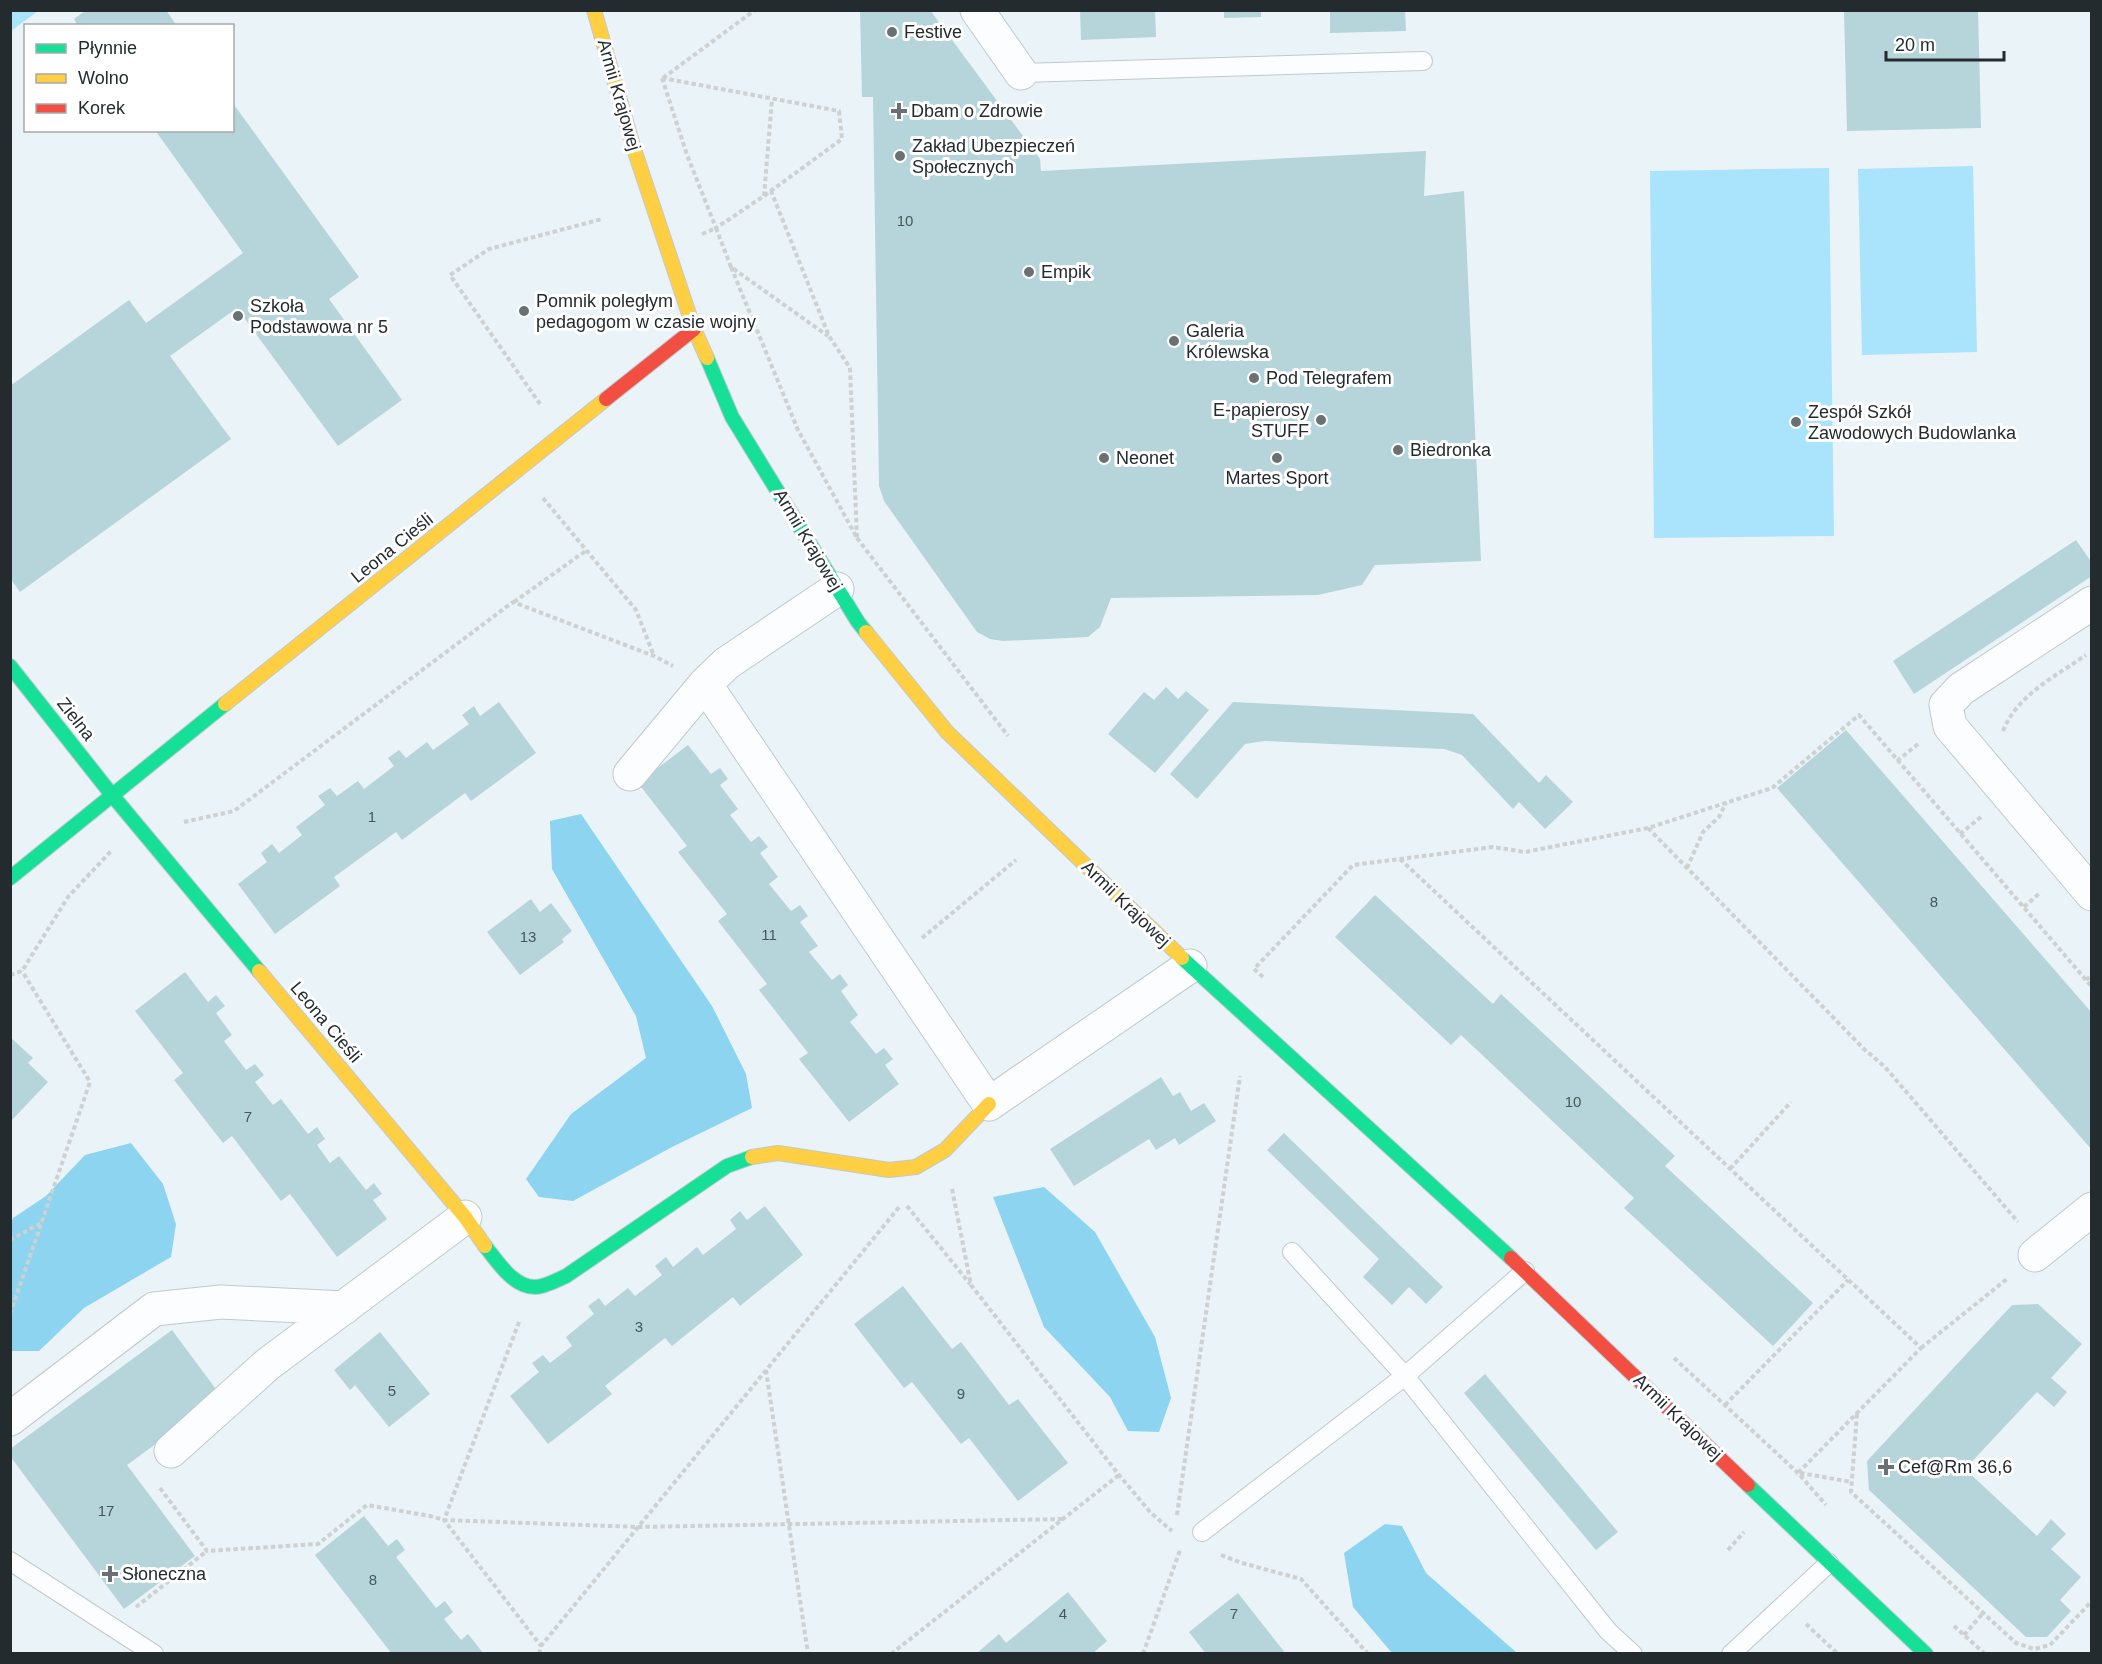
<svg xmlns="http://www.w3.org/2000/svg" width="2102" height="1664" viewBox="0 0 2102 1664" font-family="Arial,sans-serif">
<style>
.green{fill:#a9e3fc}
.forest{fill:#8cd4ef}
.building{fill:#b5d5da}
.lines{fill:none;stroke-linecap:round;stroke-linejoin:round}
.lane-casing{stroke:#c1c9cd;stroke-width:20}
.street-casing{stroke:#c1c9cd;stroke-width:35}
.fast-casing{stroke:#c1c9cd;stroke-width:16}
.slow-casing{stroke:#c1c9cd;stroke-width:16}
.jam-casing{stroke:#c1c9cd;stroke-width:16}
.path{stroke:#ced1d2;stroke-width:4;stroke-dasharray:4.5 3;stroke-linecap:butt}
.lane{stroke:#fcfdfe;stroke-width:18}
.street{stroke:#fcfdfe;stroke-width:33}
.fast{stroke:#16e098;stroke-width:14}
.slow{stroke:#ffcf43;stroke-width:14}
.jam{stroke:#f24e42;stroke-width:14}
.poi-dot{fill:#697175;stroke:#fff;stroke-width:2}
.labels{text-anchor:middle;dominant-baseline:central;stroke-width:6;stroke-linejoin:round;paint-order:stroke}
.number-label{font-size:15px;fill:#48565a}
.poi-label{font-size:18px;fill:#232b2f;stroke:#fff;text-anchor:start}
.street-label{font-size:18px;fill:#232b2f;stroke:#fff}
</style>
<rect width="100%" height="100%" fill="#eaf3f8"/>
<!-- green -->
<path class="green" d="M11 10H38V11L11 31Z
M1973 166 1977 352 1862 355 1858 169Z
M1829 168 1834 536 1654 538 1650 171Z"/>
<!-- forest -->
<path class="forest" d="M581 814 712 1006 746 1074 752 1108 672 1147 573 1201 539 1197 526 1179 571 1114 646 1058 636 1016 552 869 550 821Z
M131 1143 163 1184 176 1224 171 1257 84 1308 39 1351H11L10 1225 13 1218 46 1196 85 1155Z
M1044 1187 1095 1232 1155 1337 1171 1398 1159 1432 1128 1431 1110 1397 1044 1327 993 1197Z
M1385 1524 1402 1526 1426 1573 1517 1653H1392L1353 1607 1344 1553Z"/>
<!-- building -->
<path class="building" d="M86 10H166L177 26H78L74 19Z
M860 10H930L1040 159 1041 171 1426 151 1424 196 1464 191 1481 561 1375 565 1362 585 1318 595 1111 598 1100 627 1088 637 1003 641 990 639 977 632 884 501 879 486 873 97H862Z
M1080 10H1155L1156 37 1081 40Z
M1224 10H1261V17L1224 18Z
M1330 10H1405L1406 31 1330 33Z
M1844 10H1978L1981 128 1847 131Z
M232 102 359 277 329 299 402 400 338 446 237 308 170 356 231 439 20 592 10 578V386L129 300 146 323 243 253 155 130H232Z
M2076 540 2092 563V576L1914 694 1893 661Z
M1166 687 1178 699 1186 691 1209 710 1155 773 1108 734 1144 692 1154 700Z
M499 702 536 753 471 801 465 793 402 840 396 832 334 877 340 886 275 934 238 884 267 862 261 853 272 844 279 853 302 835 296 827 325 805 318 796 330 788 337 796 358 781 364 789 394 766 388 758 399 750 406 758 427 742 433 750 469 724 462 715 474 706 480 716Z
M1233 702 1473 714 1539 783 1546 775 1573 802 1545 829 1519 802 1513 809 1462 755 1444 749 1264 741 1245 744 1197 799 1170 774Z
M1846 730 2092 1013V1150L1777 788Z
M688 745 711 774 720 768 728 779 720 785 738 809 730 815 751 842 759 836 768 847 760 853 778 877 769 884 791 911 800 905 808 916 800 922 818 946 809 952 832 980 840 974 848 985 841 991 858 1015 850 1022 876 1054 884 1048 893 1059 885 1065 899 1084 849 1122 799 1059 808 1053 759 990 767 984 718 921 727 914 678 852 687 846 638 783Z
M1375 895 1493 1004 1501 994 1675 1156 1665 1166 1813 1303 1773 1346 1624 1208 1634 1198 1461 1035 1451 1045 1335 937Z
M531 899 540 912 551 903 572 931 562 939 564 942 520 975 487 932Z
M185 972 208 1002 216 995 225 1006 216 1013 232 1035 224 1041 246 1070 255 1064 264 1075 255 1082 273 1105 281 1099 308 1134 317 1127 325 1139 317 1145 330 1163 339 1156 366 1190 374 1183 382 1194 373 1200 387 1219 337 1257 290 1194 281 1201 232 1136 223 1143 174 1080 183 1073 135 1011Z
M10 1037 33 1058 28 1063 48 1082 10 1122Z
M1161 1077 1173 1096 1180 1092 1191 1111 1204 1103 1216 1121 1179 1145 1175 1138 1156 1150 1149 1139 1074 1186 1050 1149Z
M1284 1133 1443 1287 1426 1304 1409 1287 1392 1305 1363 1277 1379 1259 1267 1150Z
M765 1206 803 1255 740 1306 733 1297 672 1346 665 1338 605 1386 612 1394 548 1444 510 1396 539 1372 532 1363 543 1355 550 1363 572 1346 566 1337 594 1314 588 1306 599 1298 605 1306 628 1288 635 1296 662 1275 655 1266 666 1257 673 1267 697 1247 703 1255 736 1229 730 1220 740 1211 747 1220Z
M903 1286 952 1349 961 1342 1009 1405 1018 1399 1068 1463 1018 1501 969 1438 961 1444 912 1382 904 1388 854 1324Z
M2038 1304 2082 1344 2051 1378 2067 1392 2054 1407 2037 1392 1965 1469 2037 1536 2051 1519 2066 1534 2051 1549 2081 1577 2060 1600 2071 1611 2047 1637H2026L1869 1490 1867 1461 2012 1305Z
M172 1330 221 1396 127 1465 195 1556 124 1609 10 1456V1449Z
M380 1332 430 1394 389 1427 355 1385 350 1390 334 1370Z
M1485 1374 1618 1532 1596 1550 1464 1393Z
M364 1516 388 1546 397 1539 405 1550 396 1557 436 1608 445 1601 453 1612 444 1619 461 1640 468 1634 484 1654H392L315 1555Z
M1068 1592 1107 1641 1092 1654H976L999 1634 1006 1643Z
M1238 1593 1286 1654H1206L1189 1632Z"/>
<g class="lines">
<!-- lane casing -->
<g class="lane-casing">
<path id="lane" d="M1021 73 1423 61
M1292 1252 1405 1376 1608 1631 1633 1654
M1202 1532 1405 1376 1525 1271
M10 1561 154 1654
M1731 1654 1829 1563"/>
</g>
<!-- street casing -->
<g class="street-casing">
<path id="street" d="M977 10 1021 73
M2092 603 1961 689 1946 705 1950 726 2092 894
M705 684 989 1104 1190 966
M630 774 705 684 727 663 837 589
M2035 1255 2092 1209
M10 1419 154 1309 221 1302 344 1308
M171 1451 268 1364 465 1217"/>
</g>
<!-- fast casing -->
<g class="fast-casing">
<path id="fast" d="M707 358 732 417 858 622 866 632
M10 666 112 795 259 971
M10 878 225 704
M1182 958 1511 1258
M485 1246C497 1261 513 1287 535 1287 545 1287 557 1280 566 1276L727 1166 752 1157
M1748 1485 1926 1654"/>
</g>
<!-- slow casing -->
<g class="slow-casing">
<path id="slow" d="M594 10 633 146 694 329 707 358
M866 632 947 732 1182 958
M225 704 606 399
M259 971 465 1217 485 1246
M752 1157 778 1153 889 1170 916 1167 945 1150 989 1104"/>
</g>
<!-- jam casing -->
<g class="jam-casing">
<path id="jam" d="M606 399 694 329
M1511 1258 1748 1485"/>
</g>
<!-- path -->
<path class="path" d="M662 78 839 111 842 139 764 196 716 228 687 155Z
M663 78 755 10
M764 196 772 99
M702 234 716 228 731 267 828 336
M731 267 798 430 857 538 850 368 829 336 771 191
M540 404 450 275 489 249 602 219
M543 498 636 610 654 656
M857 538 1008 736
M514 602 587 550
M2003 731C2017 695 2056 676 2086 655
M1897 761 1918 744
M184 822 234 811 513 602 654 656 673 666
M1648 828 1864 1049 1885 1067 2018 1222
M1960 834 1981 817
M1400 859 1921 1348 1796 1475
M1687 868 1703 832 1719 817 1726 803
M2024 907 2041 892
M922 938 1016 860
M10 975 22 971 68 897 112 850
M1263 977 1254 969 1353 865 1493 847 1525 852 1648 828 1772 788 1859 715 2092 987
M2086 980 2092 975
M1730 1169 1791 1102
M952 1189 971 1285 1119 1475 1151 1513 1172 1531
M907 1206 970 1284
M10 1240 41 1223
M10 1314 90 1082 22 971
M519 1322 444 1520 541 1646
M1921 1348 2007 1279
M1674 1358 1798 1473 1826 1505
M766 1370 808 1654
M1725 1405 1848 1280
M1857 1414 1851 1492 2016 1643 2034 1649 2050 1645 2092 1601
M1800 1473 1852 1482
M160 1488 207 1551 318 1544 367 1505 430 1516 444 1520 638 1527 1063 1519
M1177 1515 1240 1076
M1728 1550 1744 1532
M1221 1555 1242 1563 1301 1579 1368 1654
M136 1607 207 1551
M1806 1624 1838 1654
M1954 1626 1985 1654
M1964 1635 1983 1613
M539 1654 541 1646 900 1206
M891 1654 1119 1475
M1143 1654 1180 1550"/>
<!-- lane -->
<use href="#lane" class="lane"/>
<!-- street -->
<use href="#street" class="street"/>
<!-- fast -->
<use href="#fast" class="fast"/>
<!-- slow -->
<use href="#slow" class="slow"/>
<!-- jam -->
<use href="#jam" class="jam"/>
</g>
<!-- markers -->
<g class="poi-dot">
<circle cx="892" cy="32" r="6"/>
<path d="M896 102h6v6h6v6h-6v6h-6v-6h-6v-6h6z"/>
<circle cx="900" cy="156" r="6"/>
<circle cx="1029" cy="272" r="6"/>
<circle cx="524" cy="311" r="6"/>
<circle cx="238" cy="316" r="6"/>
<circle cx="1174" cy="341" r="6"/>
<circle cx="1254" cy="378" r="6"/>
<circle cx="1321" cy="420" r="6"/>
<circle cx="1796" cy="422" r="6"/>
<circle cx="1398" cy="450" r="6"/>
<circle cx="1104" cy="458" r="6"/>
<circle cx="1277" cy="458" r="6"/>
<path d="M1883 1458h6v6h6v6h-6v6h-6v-6h-6v-6h6z"/>
<path d="M107 1565h6v6h6v6h-6v6h-6v-6h-6v-6h6z"/>
</g>
<g class="labels">
<!-- number labels -->
<g class="number-label">
<text x="905" y="220">10</text>
<text x="372" y="816">1</text>
<text x="1934" y="901">8</text>
<text x="769" y="934">11</text>
<text x="528" y="936">13</text>
<text x="1573" y="1101">10</text>
<text x="248" y="1116">7</text>
<text x="639" y="1326">3</text>
<text x="392" y="1390">5</text>
<text x="961" y="1393">9</text>
<text x="106" y="1510">17</text>
<text x="373" y="1579">8</text>
<text x="1063" y="1613">4</text>
<text x="1234" y="1613">7</text>
</g>
<!-- poi labels -->
<g class="poi-label">
<text x="904" y="32">Festive</text>
<text x="911" y="111">Dbam o Zdrowie</text>
<text x="912" y="146">Zakład Ubezpieczeń<tspan x="912" dy="21">Społecznych</tspan></text>
<text x="1041" y="272">Empik</text>
<text x="536" y="301">Pomnik poległym<tspan x="536" dy="21">pedagogom w czasie wojny</tspan></text>
<text x="250" y="306">Szkoła<tspan x="250" dy="21">Podstawowa nr 5</tspan></text>
<text x="1186" y="331">Galeria<tspan x="1186" dy="21">Królewska</tspan></text>
<text x="1266" y="378">Pod Telegrafem</text>
<text x="1309" y="410" text-anchor="end">E-papierosy<tspan x="1309" dy="21">STUFF</tspan></text>
<text x="1808" y="412">Zespół Szkół<tspan x="1808" dy="21">Zawodowych Budowlanka</tspan></text>
<text x="1410" y="450">Biedronka</text>
<text x="1116" y="458">Neonet</text>
<text x="1277" y="478" text-anchor="middle">Martes Sport</text>
<text x="1898" y="1467">Cef@Rm 36,6</text>
<text x="122" y="1574">Słoneczna</text>
</g>
<!-- street labels -->
<g class="street-label">
<text transform="translate(619 95) rotate(74)">Armii Krajowej</text>
<text transform="translate(808 540) rotate(59)">Armii Krajowej</text>
<text transform="translate(392 548) rotate(-39)">Leona Cieśli</text>
<text transform="translate(76 719) rotate(52)">Zielna</text>
<text transform="translate(1126 904) rotate(44)">Armii Krajowej</text>
<text transform="translate(326 1022) rotate(50)">Leona Cieśli</text>
<text transform="translate(1678 1417) rotate(44)">Armii Krajowej</text>
</g>
</g>
<!-- border -->
<rect width="2102" height="1664" fill="none" stroke="#232b2f" stroke-width="24"/>
<!-- legend -->
<rect x="24" y="24" width="210" height="108" fill="#ffffff" stroke="#a7aaac" stroke-width="1.5"/>
<rect x="36" y="44" width="30" height="9" fill="#16e098" stroke="#a7aaac" stroke-width="1.5"/>
<text x="78" y="54" font-size="18" fill="#232b2f">Płynnie</text>
<rect x="36" y="74" width="30" height="9" fill="#ffcf43" stroke="#a7aaac" stroke-width="1.5"/>
<text x="78" y="84" font-size="18" fill="#232b2f">Wolno</text>
<rect x="36" y="104" width="30" height="9" fill="#f24e42" stroke="#a7aaac" stroke-width="1.5"/>
<text x="78" y="114" font-size="18" fill="#232b2f">Korek</text>
<!-- scale -->
<path d="M1886 51v9h118v-9" fill="none" stroke="#232b2f" stroke-width="3"/>
<text x="1895" y="51" font-size="18" fill="#232b2f" stroke="#ffffff" stroke-width="4.5" paint-order="stroke">20 m</text>
</svg>
